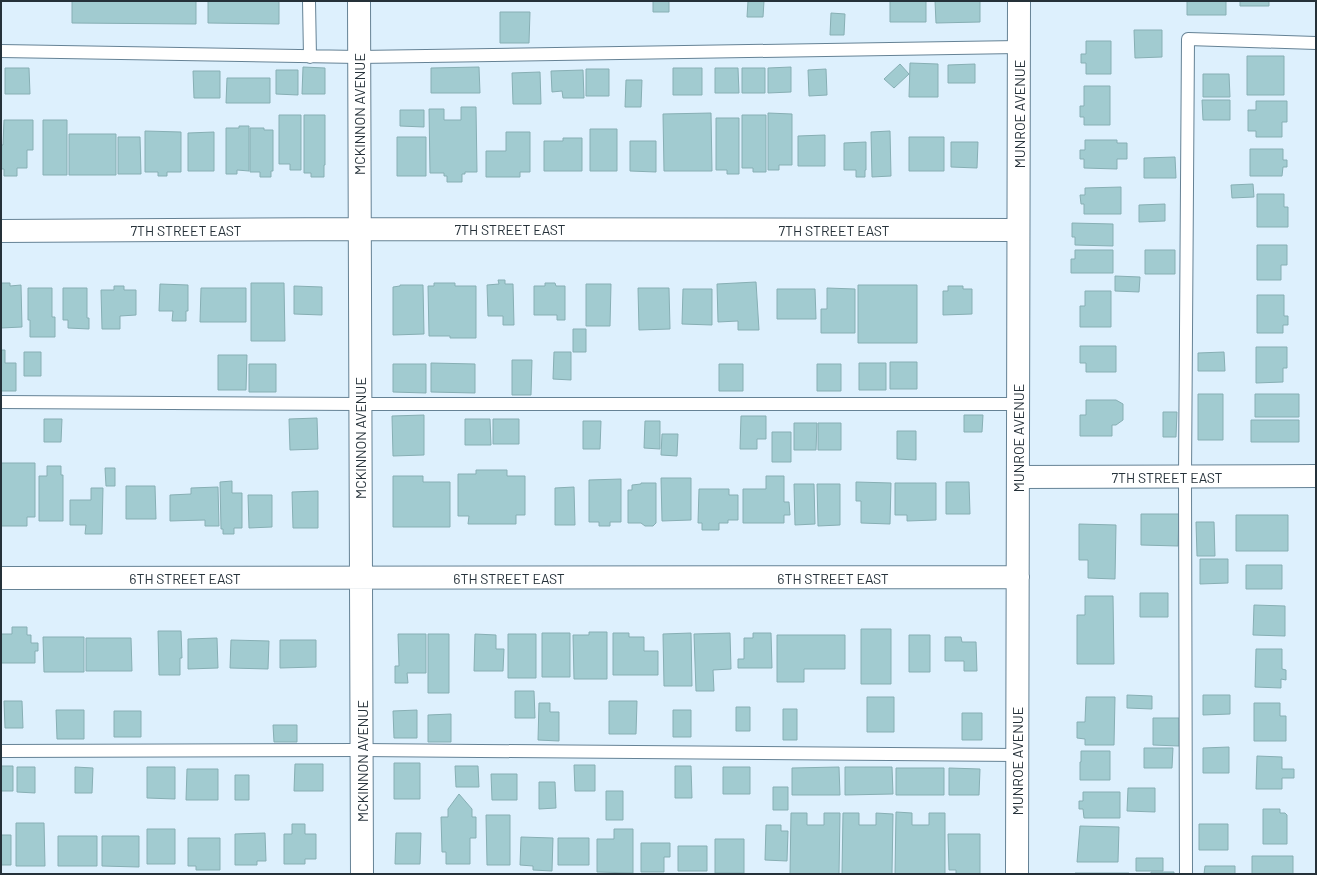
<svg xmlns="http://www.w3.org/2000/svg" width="1317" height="875" viewBox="0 0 1317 875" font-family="Barlow,sans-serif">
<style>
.building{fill:#a1cbd0;stroke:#87afb4}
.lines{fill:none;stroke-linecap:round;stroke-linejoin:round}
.lane-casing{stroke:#658295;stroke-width:14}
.street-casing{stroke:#658295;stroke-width:24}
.lane{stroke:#fff;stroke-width:12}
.street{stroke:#fff;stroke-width:22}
.labels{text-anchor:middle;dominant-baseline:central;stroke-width:3;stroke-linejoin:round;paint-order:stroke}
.street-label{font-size:14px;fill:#253139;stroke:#fff}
</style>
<rect width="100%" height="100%" fill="#ddf0fd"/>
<!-- building -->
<path class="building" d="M72 1H196V24L72 23Z
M208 1H279V24L208 23Z
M653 1H669V12H653Z
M748 1H764L763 17H747Z
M890 1H926V22H890Z
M935 1H980V22L936 23Z
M1187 1H1226V15H1187Z
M1240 1H1269V6H1240Z
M500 12H530L529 43H500Z
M831 13 845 14 844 35H830Z
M1134 30H1162V57L1135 58Z
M1086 41H1111V74H1086V63H1081V54H1086Z
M1247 56H1284V95H1247Z
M910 63 938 64V97H909Z
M900 64 909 74 894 88 884 79Z
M975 64V83H948V65Z
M303 67 325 68V94H302Z
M479 67 480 93H431V68Z
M791 67V92L768 93V68Z
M5 68H29L30 94H5Z
M673 68H702V95H673Z
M715 68H738L739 93H715Z
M742 68H765V93H742Z
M586 69H609V96H586Z
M826 69 827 95 809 96 808 70Z
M276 70H298V95L276 94Z
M583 70 584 98H563L562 91 552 92 551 71Z
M193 71H220V98H194Z
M540 72 541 104H513L512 73Z
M1203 74H1229L1230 97H1203Z
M227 78H270V103H226Z
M626 80H642L641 107H625Z
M1084 86H1110V125H1084V117H1080V106H1084Z
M1202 100H1230V120H1203Z
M1256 101H1287V122H1282V137H1256V131H1248V110H1256Z
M461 107H476L477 172H465V174H462V182H447V176H444V173H430L429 109H444V120H461Z
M400 110H424V127L400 126Z
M711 113 712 171H664L663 114Z
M768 113 792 114V165H779V170H768Z
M279 115H301V170H290V164H279Z
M304 115H325V165H324V177H311V173H304Z
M742 115H766V172H753V168H742Z
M716 118H739V174H727V170H716Z
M4 120H33V150H27V168H17V176H4V169H1V145H3Z
M43 120H67V175H43Z
M239 126H249V171L237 170V174H226V128H239Z
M250 128H264V130H273V171H271V177H260V172H250Z
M590 129H617V171H590Z
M145 131 181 132V172H167V176H158V172H145Z
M890 131 891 176 872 177 871 132Z
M214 132V171H188V133Z
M506 132H530V172H520V177H486V151H506Z
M69 134H116V175H69Z
M825 135V166H798V136Z
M118 137H140L141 174H118Z
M397 137H426V176H397Z
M909 137H944V171H909Z
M563 138H582V171H544V141H563Z
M1085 140H1117V143H1127V159H1117V169L1084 168V159H1080V150H1085Z
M630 141H656V172L630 171Z
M866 142V170H865V177H856V170H844V143Z
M951 142H978L977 168 951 167Z
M1250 149H1283V160H1287V167H1283L1282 176H1250Z
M1175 157 1176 178H1144V158Z
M1253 184 1254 197 1232 198 1231 185Z
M1121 187V214H1084V204H1081L1080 195H1085V188Z
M1257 194H1284V207H1288V227H1257Z
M1165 204V221L1139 222V205Z
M1072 223 1113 224V246L1075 245V237H1072Z
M1257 245H1287V265H1281V280H1257Z
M1075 250H1113V273H1071V259H1075Z
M1145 250H1175V274H1145Z
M1115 276 1140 277 1139 292 1115 291Z
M498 280H505V284H513L514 325H503V316H488L487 285 499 284Z
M756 282 759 330H738V321L718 322 717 284Z
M1 283H10V286L21 285 22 327 1 328Z
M251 283H284L285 341H251Z
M434 283H455V286H476V338H450V336H429L428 286H434Z
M545 283H555L556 286H565V320H557V315H534V286H545Z
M160 284 188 285V311H186V321H172L173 311H159Z
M586 284H611L610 326H586Z
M400 285H423L424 334 393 335V287L400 286Z
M858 285H917V343H858Z
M114 286H124V290H136V315L120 316V329H102L101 290H114Z
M294 286 322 287V315L294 314Z
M948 286H963V289H972V314L943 315V291H948Z
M28 288H52V317H55V337H30V320H28Z
M63 288H87V318H89V329L68 328V320H63Z
M201 288H246V322H200Z
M638 288H669L670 329 639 330Z
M827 288 855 289V333H821V309H827Z
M683 289H712V325L682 324Z
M777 289H815L816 319H777Z
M1085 291H1111V327H1080V306H1085Z
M1257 295H1284V316H1288V325H1283V333H1257Z
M573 329H586V352H573Z
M1080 346H1116V372H1086V363H1080Z
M1256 347H1287V368H1283V382L1256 383Z
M1 350H5V363H16V391H1Z
M24 352H41V376H24Z
M554 352H571V380L553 379Z
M1224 352 1225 371H1198V353Z
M218 355H247L246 390H218Z
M512 360H532L531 395H512Z
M890 362H917V389H890Z
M431 363 475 364V393L431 392Z
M859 363H886V390H859Z
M249 364H276V392H249Z
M393 364H426V393L393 392Z
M719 364H743V391H719Z
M817 364H841V391H817Z
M1198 394H1223V440H1198Z
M1255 394H1299V417H1255Z
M1086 400H1116L1123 404V420L1116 425H1112V436H1080V415H1086Z
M1163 412H1177L1176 437H1163Z
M424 415V455L393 456 392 416Z
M964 415H983L982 432H964Z
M741 416H766V439H757V449H740Z
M317 418 318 449 290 450 289 419Z
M44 419H62L61 442H44Z
M465 419H490L491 445H465Z
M493 419H519V444H493Z
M1251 420H1299V442H1251Z
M583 421H601L600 449H583Z
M645 421H660V449L644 448Z
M794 423H817L816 450H794Z
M818 423H841V450H818Z
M897 431H916V460L897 459Z
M772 432H791V462H772Z
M662 434H678L677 456 661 455Z
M1 463H35V517H27V526H1Z
M47 466H61V475H63V521H39V476H47Z
M105 468H115V486H106Z
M476 470H507V476H525V515H516V524H468L469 516H458V474H476Z
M393 476H423V482H450V527H393Z
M766 476H784V502H789L790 515H784V523H743V489H766Z
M661 478H691V520L662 521Z
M621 479V522H610V526H599V522H589V480Z
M232 481V493H242V528H234V534H223V529H221L220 482Z
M856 482 891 483 890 524 861 523V501H856Z
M946 482H969L970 514H946Z
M641 483H656V523L653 526H645L641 523H628V490H632V485L641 484Z
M895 483H936V520L907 521V515H895Z
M794 484H814L815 524 795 525Z
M817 484H840V525L818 526Z
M126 486H155L156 519H126Z
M218 487 219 526H205V520L170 521V495L191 494V488Z
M574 487 575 525H555V488Z
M91 488H103L102 534H85L86 525H70V500H91Z
M699 489H729V495H738V520H728V523H719V530H702V523H698Z
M318 491V528H293L292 492Z
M248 495H272V527L249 528Z
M1141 514H1179L1178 546 1141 545Z
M1236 515H1288V551H1236Z
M1196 522H1214L1215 556H1197Z
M1079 524 1116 525 1115 579 1088 578V560H1079Z
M1200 559H1228V583L1200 584Z
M1246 565H1282V589H1246Z
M1140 593H1168V617H1140Z
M1085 596H1113L1114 664H1077V615H1085Z
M1254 605 1285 606V636L1253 635Z
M12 627H27V635H31V643H38V651H35V663H1V634H12Z
M861 629H891V684H861Z
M158 631H181L182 658H180V675H159Z
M589 632H607V679H574L573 635H589Z
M542 633H570V677H542Z
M613 633H629V637H644V651H658V675H613Z
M691 633 692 686H664L663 634Z
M730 633 731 669 713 670 714 691H696L694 634Z
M753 633H771L772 668H738V659H744V638H753Z
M398 634H426V673H407L408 683H395V666H399Z
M428 634H449V693H428Z
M475 634 496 635V649H504L503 671H474Z
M508 634H536V678H508Z
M777 635H845V669H804V682H777Z
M909 635H930V672H909Z
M43 637H84V672H44Z
M945 637H961L962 642H976L977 671H964V661H945Z
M86 638H131L132 671H86Z
M217 638 218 668 188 669V639Z
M231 640 269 641 268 669 230 668Z
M280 640H316V667L280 668Z
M1256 649H1282V669L1286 670V680L1281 679V688L1255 687Z
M515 691H534L535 718H515Z
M1127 695 1152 696V709L1127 708Z
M1203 695H1230V714L1203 715Z
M867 697H894V732H867Z
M1086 697H1115L1114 745H1085V739L1077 738V722H1085Z
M4 701H22L23 728H5Z
M609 701H637L636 734H609Z
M539 703H550V712H559V741L538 740Z
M1254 703H1280V716H1286V741H1254Z
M736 707H750V731H736Z
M783 709H797V740H783Z
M56 710H84V739H57Z
M417 710V738H394L393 711Z
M673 710H691V737H673Z
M114 711H141V737H114Z
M962 713H982V740H962Z
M451 714V742H428V715Z
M1153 718H1179V746L1153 745Z
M273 725H297V742H274Z
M1229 747V773H1203V748Z
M1144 748H1173L1172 768H1144Z
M1081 751H1110V780H1080V762H1081Z
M1257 756 1282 757V769H1294V778H1282V789H1256Z
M394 763H420V799H394Z
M295 764H323V791H294Z
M574 765H595V791H575Z
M1 766H13V791H1Z
M455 766H478L479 787H456Z
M675 766H691L692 798H675Z
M17 767H35V793L17 792Z
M75 767 93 768 92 793H75Z
M147 767H175V799L147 798Z
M723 767H750V794H723Z
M839 767 840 795H792V768Z
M845 767H892L893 794 845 795Z
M896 768H944V795H896Z
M949 768 980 769 979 795H949Z
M187 769H218V800H186Z
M491 774H517V800H492Z
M235 775H249V800H235Z
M539 782H555L556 808 539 809Z
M773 787H788V810H773Z
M1128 788H1155V812L1127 811Z
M606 791H623V820H606Z
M1083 792H1120V818H1084L1083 809H1079V801H1083Z
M459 794 472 809V817H476V838H470V864H446V852H442L441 817H448V809Z
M1263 809H1280V813H1285L1287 815V844H1263Z
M896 812 912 813V825H929V813H945V874H895Z
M791 813H807V825H824V813H840L839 874H790Z
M843 813H859V825H876V813L893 814 892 874H842Z
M486 815H510V865H487Z
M16 823H44L45 866H16Z
M292 824H305V834H316V859H305V864H284V834H292Z
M1199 824H1228V850H1199Z
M766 825H781V831H788L787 861 765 860Z
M1080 826 1119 827 1118 862H1077Z
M147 829H175V864H147Z
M614 829H633V873L597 872V839H614Z
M265 833 266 861H257V865H235V834Z
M396 833H421L420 864H395Z
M948 834H980V874H956V870H949Z
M1 835H11V865H1Z
M58 836H97V866H58Z
M102 836H139V867L102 866Z
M521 837 553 838 552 871 533 870V866L520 865Z
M188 838H220V870H196V866H188Z
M558 838H589V865H558Z
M715 839H744V873H715Z
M641 843H670V857H664V872H641Z
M678 846H707V871H678Z
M1252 856H1293V874H1252Z
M1136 858H1163V871H1136Z
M1205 866H1235V874H1204Z
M1151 872H1174V874H1151Z
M1075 873H1129V874H1075Z"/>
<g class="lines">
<!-- lane casing -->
<g class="lane-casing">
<path id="lane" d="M309 1 310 57
M1 51 359 57 1019 47
M1 402 360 404H1018
M1 751 361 750 1017 755
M1186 874 1185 477 1188 39 1316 43"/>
</g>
<!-- street casing -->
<g class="street-casing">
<path id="street" d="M359 1 362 874
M1 231 360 229 1018 230
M1018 477 1316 476
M1 578 1018 577
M1017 874 1019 1"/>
</g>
<!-- lane -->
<use href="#lane" class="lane"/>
<!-- street -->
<use href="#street" class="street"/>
</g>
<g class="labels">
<!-- street labels -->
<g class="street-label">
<text transform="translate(359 114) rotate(-90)">MCKINNON AVENUE</text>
<text transform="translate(1019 114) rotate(-90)">MUNROE AVENUE</text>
<text x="510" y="229">7TH STREET EAST</text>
<text x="186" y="230">7TH STREET EAST</text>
<text x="834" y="230">7TH STREET EAST</text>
<text transform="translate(360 438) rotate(-90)">MCKINNON AVENUE</text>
<text transform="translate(1018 438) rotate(-90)">MUNROE AVENUE</text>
<text x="1167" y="477">7TH STREET EAST</text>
<text x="185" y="578">6TH STREET EAST</text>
<text x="509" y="578">6TH STREET EAST</text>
<text x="833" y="578">6TH STREET EAST</text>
<text transform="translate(362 761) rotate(-90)">MCKINNON AVENUE</text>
<text transform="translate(1017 761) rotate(-90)">MUNROE AVENUE</text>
</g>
</g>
<!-- border -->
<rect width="1317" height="875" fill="none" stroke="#253139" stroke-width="4"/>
</svg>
